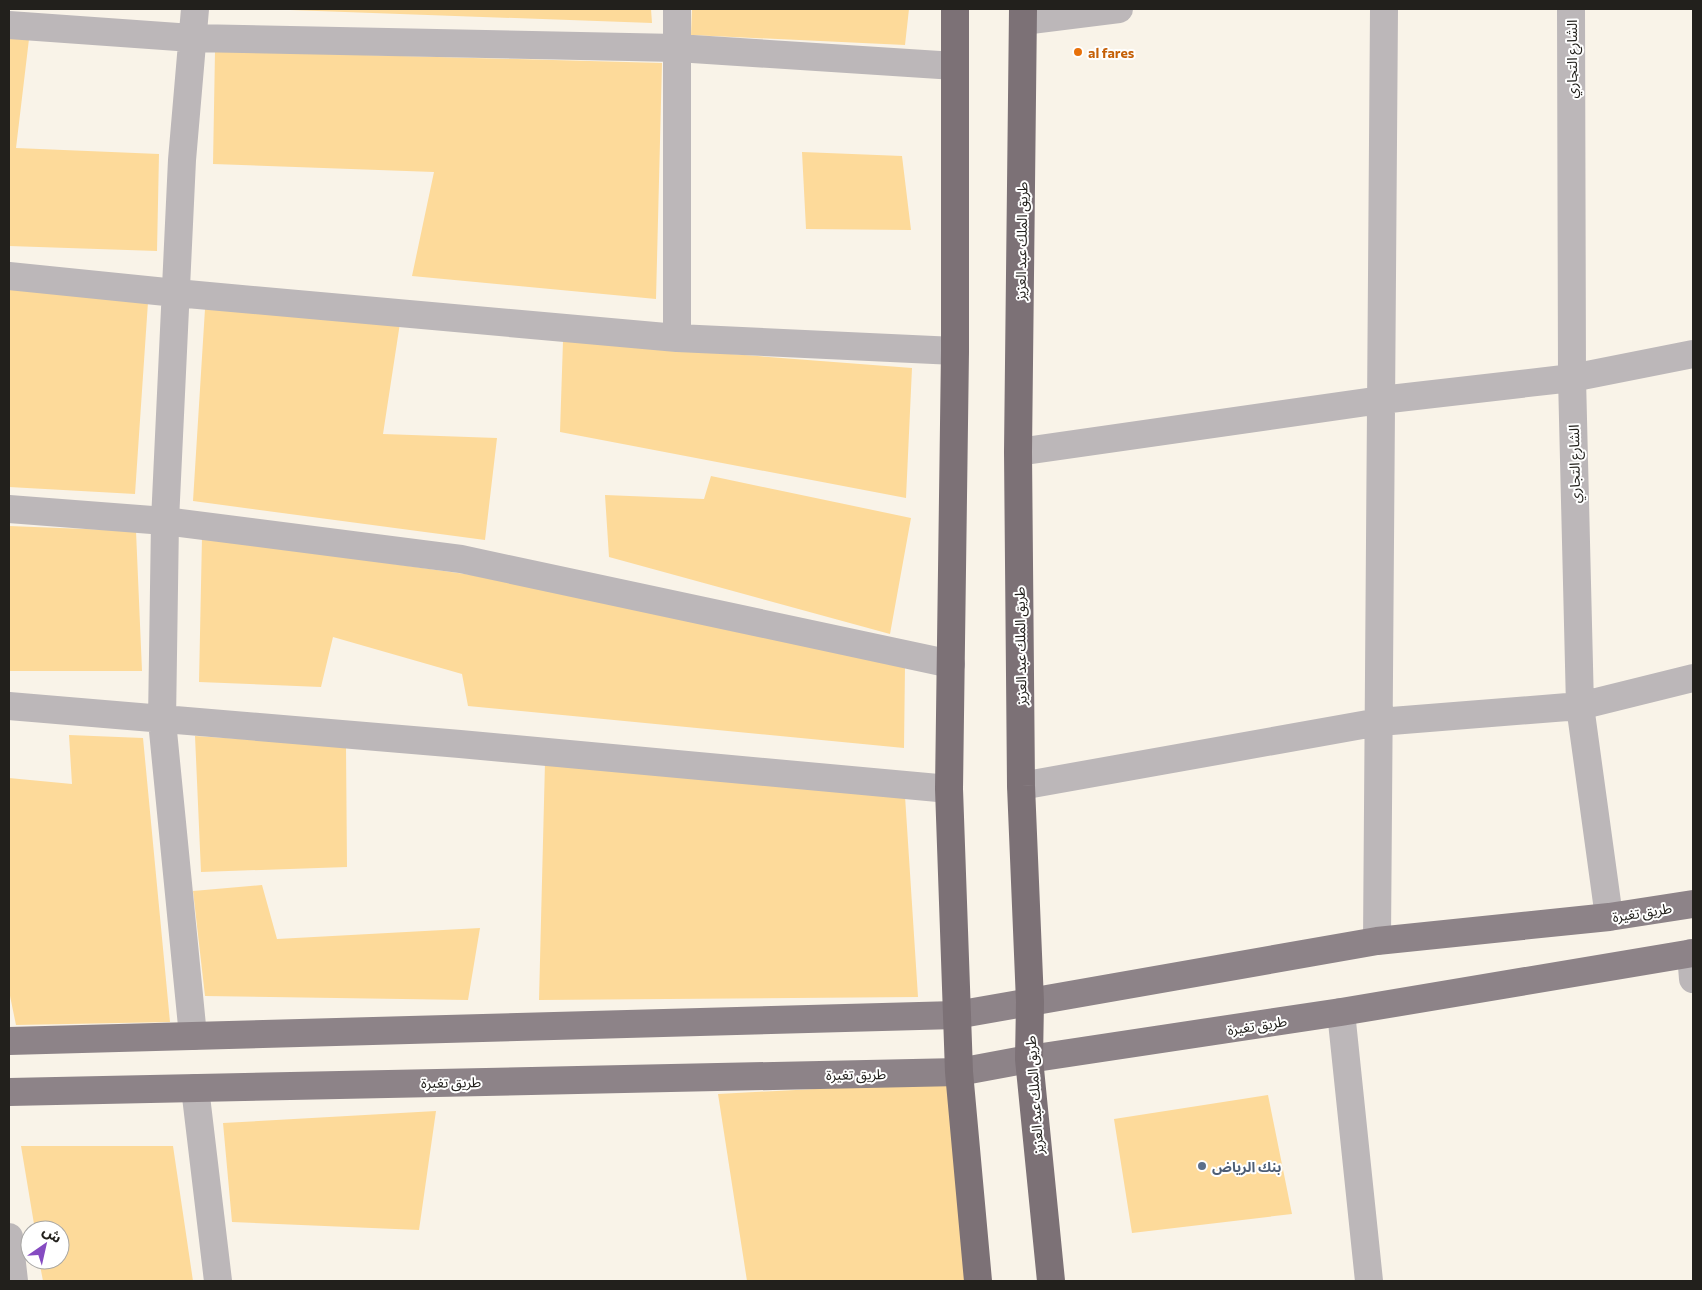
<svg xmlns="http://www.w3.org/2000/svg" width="1702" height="1290" viewBox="0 0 1702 1290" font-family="Commissioner,'Noto Sans Arabic',sans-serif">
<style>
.building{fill:#fdda9a}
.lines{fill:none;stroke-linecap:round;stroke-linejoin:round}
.minor{stroke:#bcb7b9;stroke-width:28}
.major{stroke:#8d8388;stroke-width:28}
.highway{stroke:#7c7176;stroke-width:28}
.food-dot{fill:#e8710a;stroke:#fff;stroke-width:2}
.service-dot{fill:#5c6f8a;stroke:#fff;stroke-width:2}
.labels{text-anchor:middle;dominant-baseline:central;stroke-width:4;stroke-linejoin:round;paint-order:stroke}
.food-label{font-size:14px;font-weight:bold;fill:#c56008;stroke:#fff;text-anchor:start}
.street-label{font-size:14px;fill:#22201c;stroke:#fff}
.service-label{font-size:14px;font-weight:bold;fill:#4e5e75;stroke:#fff;text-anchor:start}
</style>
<rect width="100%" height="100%" fill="#f9f3e8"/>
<!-- building -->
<path class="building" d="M290 9H651L652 23 290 10Z
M692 9H909L905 45 691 35Z
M9 38 29 39 16 148 159 154 157 251 9 246Z
M215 51 662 63 656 299 412 276 434 172 213 164Z
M802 152 902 156 911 230 806 229Z
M9 288 148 302 135 494 9 487Z
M205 309 400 323 383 434 497 438 485 540 193 501Z
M563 341 912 368 906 498 560 432Z
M711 476 911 518 890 634 609 557 605 495 704 499Z
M9 526 136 531 142 671H9Z
M202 537 472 575 905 666 904 748 468 706 462 674 333 637 321 687 199 682Z
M69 735 143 738 170 1022 16 1025 9 991V778L72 784Z
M195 736 346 746 347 867 201 872Z
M545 762 905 796 918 997 539 1000Z
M262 885 277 939 480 928 468 1000 205 996 193 891Z
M950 1082 965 1281H747L718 1094Z
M1268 1095 1292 1214 1132 1233 1114 1119Z
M436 1111 419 1230 232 1222 223 1123Z
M21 1146H173L193 1281H43L39 1260H60V1230H35Z"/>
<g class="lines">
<!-- minor -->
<path class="minor" d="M677 9V338
M1571 9 1572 378 1580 706 1609 917
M1023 21 1119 9
M9 25 192 38 677 48 955 66
M9 276 176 293 677 338 955 351
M1018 452 1381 400 1572 378 1693 354
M9 509 165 521 461 559 951 664
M9 706 460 744 949 789
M1021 786 1379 722 1580 706 1693 678
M1377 941 1384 9
M1691 953 1693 979
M1341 1012 1369 1281
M193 1036 162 721 165 521 182 160 195 9
M195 1088 218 1281
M9 1237 14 1281"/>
<!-- major -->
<path class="major" d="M9 1041 956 1015 1377 941 1609 917 1693 904
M9 1092 959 1072 1029 1059 1341 1012 1693 953"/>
<!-- highway -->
<path class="highway" d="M955 9V351L949 789 959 1072 978 1281
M1023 9 1018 452 1021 786 1030 1002 1029 1059 1051 1281"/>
</g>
<!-- markers -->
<circle class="food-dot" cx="1078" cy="52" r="5"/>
<circle class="service-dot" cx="1202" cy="1166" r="5"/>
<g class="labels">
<!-- food labels -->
<g class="food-label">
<text x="1088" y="52">al fares</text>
</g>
<!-- street labels -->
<g class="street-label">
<text transform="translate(1571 59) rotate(-90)">الشارع التجاري</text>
<text transform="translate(1021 241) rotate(-89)">طريق الملك عبد العزيز</text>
<text transform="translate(1574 464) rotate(-91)">الشارع التجاري</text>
<text transform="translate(1020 646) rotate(-91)">طريق الملك عبد العزيز</text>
<text transform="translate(1642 912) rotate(-9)">طريق تغيرة</text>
<text transform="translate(1257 1025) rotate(-9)">طريق تغيرة</text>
<text transform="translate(856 1074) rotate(-1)">طريق تغيرة</text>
<text transform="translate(451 1082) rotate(-1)">طريق تغيرة</text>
<text transform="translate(1034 1095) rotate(-94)">طريق الملك عبد العزيز</text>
</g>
<!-- service labels -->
<g class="service-label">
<text x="1212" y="1166">بنك الرياض</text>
</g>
</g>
<!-- border -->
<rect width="1702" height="1290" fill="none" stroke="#22201c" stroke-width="20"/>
<!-- north arrow -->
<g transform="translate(45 1245) rotate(34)"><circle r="24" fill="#ffffff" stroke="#a7a6a4"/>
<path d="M0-4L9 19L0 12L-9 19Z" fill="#854bc1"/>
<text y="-8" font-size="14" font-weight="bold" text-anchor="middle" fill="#22201c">ش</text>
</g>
</svg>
